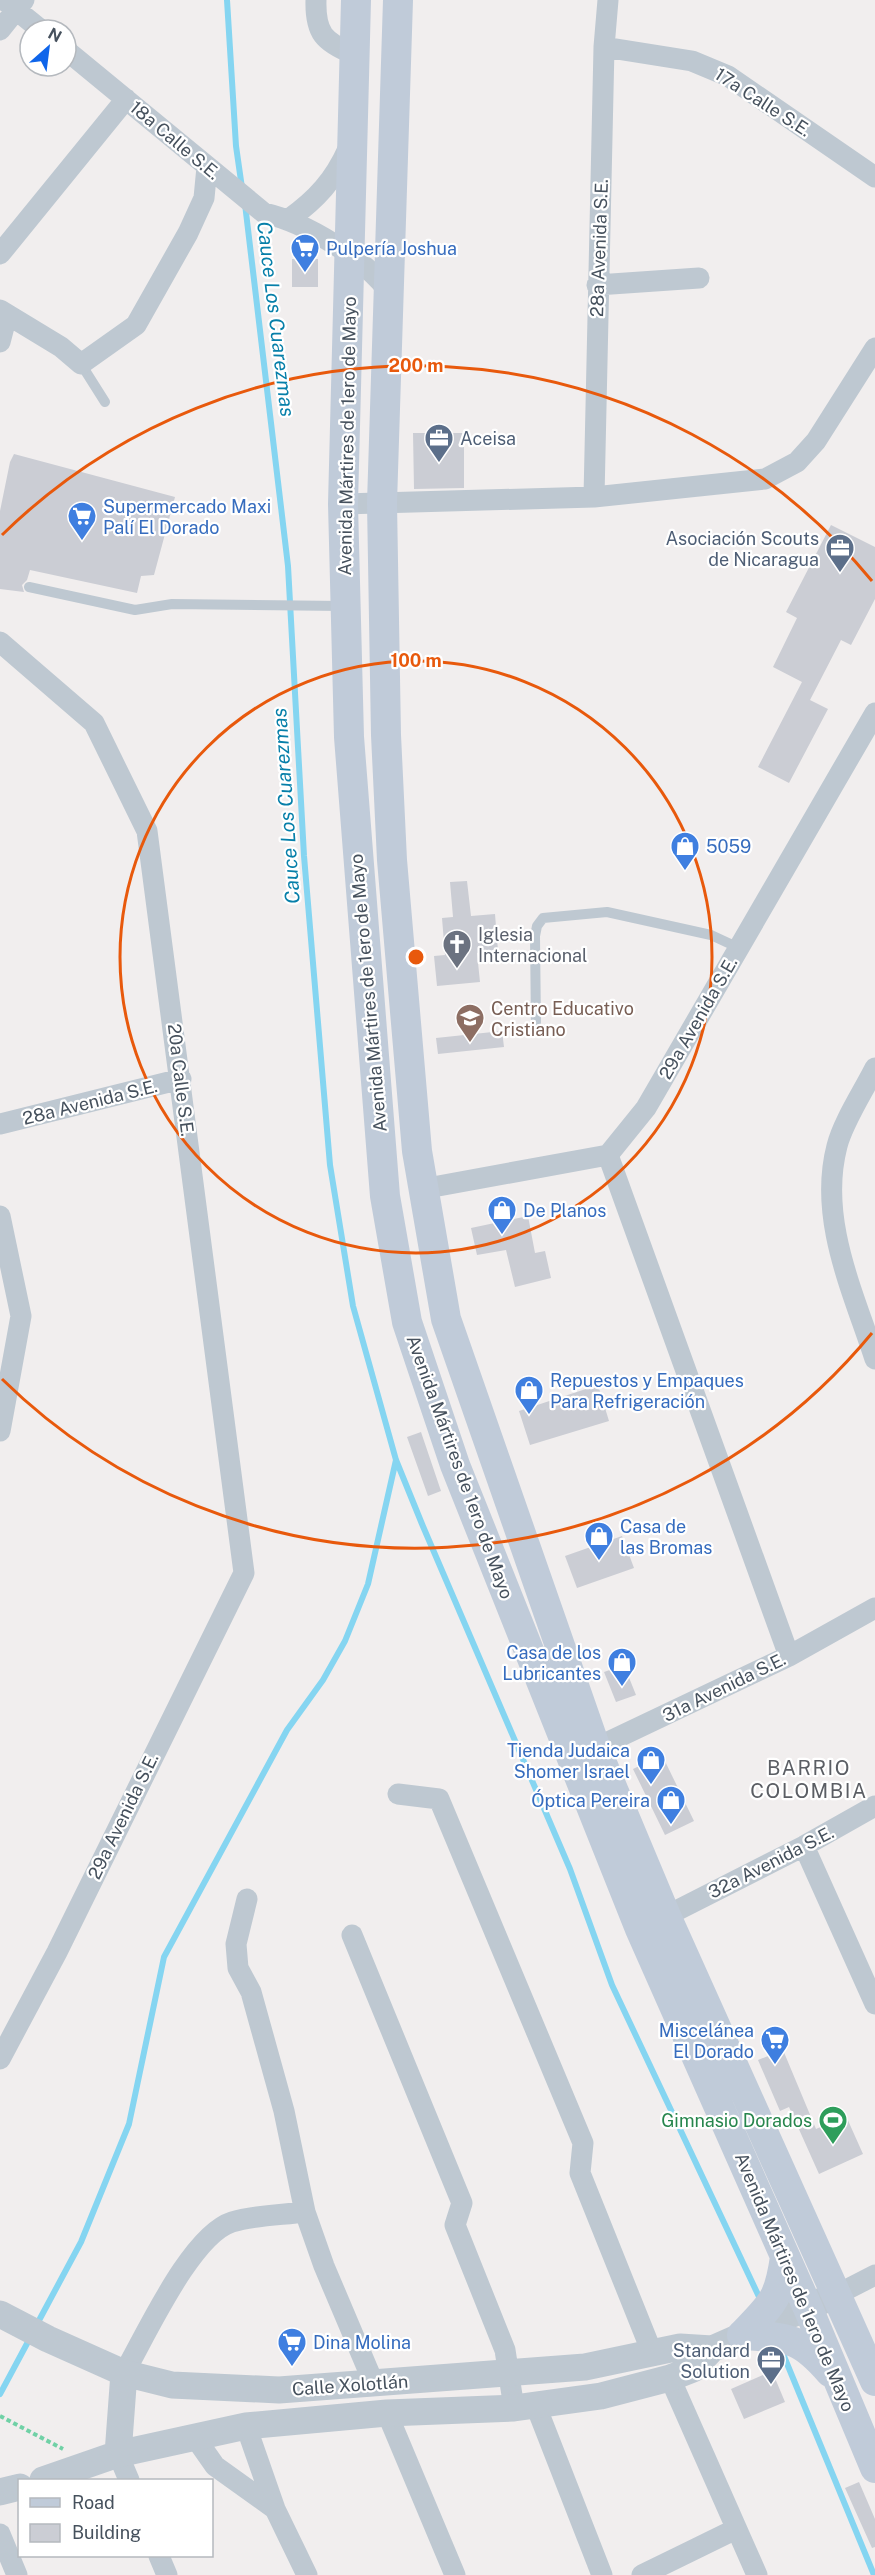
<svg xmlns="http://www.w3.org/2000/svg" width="875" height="2575" viewBox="0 0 875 2575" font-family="'Public Sans',sans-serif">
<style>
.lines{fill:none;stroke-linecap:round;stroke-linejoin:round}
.stream{stroke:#85d5f1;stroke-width:6}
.building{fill:#cbcdd4}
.path{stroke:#70d1a6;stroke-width:4;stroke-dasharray:4.5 3;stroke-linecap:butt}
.service{stroke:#bec8d1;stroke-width:10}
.minor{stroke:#bec8d1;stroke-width:21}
.tertiary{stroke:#bec8d1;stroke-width:27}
.secondary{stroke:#c0cbd9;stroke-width:30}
.ring{fill:none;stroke:#e8590c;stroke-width:3}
.labels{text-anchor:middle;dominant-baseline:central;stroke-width:4.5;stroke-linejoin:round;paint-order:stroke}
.street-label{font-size:18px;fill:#46515d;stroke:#fff}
.shop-label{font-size:18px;fill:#366cbe;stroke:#fff;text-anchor:start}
.service-label{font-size:18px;fill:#4e5e75;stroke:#fff;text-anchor:end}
.worship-label{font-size:18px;fill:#5b616d;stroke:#fff;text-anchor:start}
.education-label{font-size:18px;fill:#785e54;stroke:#fff;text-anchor:start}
.leisure-label{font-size:18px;fill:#27864d;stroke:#fff;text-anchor:end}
.water-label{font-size:20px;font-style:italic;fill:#067fa9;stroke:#fff}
.neighbourhood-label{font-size:20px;letter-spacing:1.5px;fill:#5b5e64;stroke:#fff}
.centre{fill:#e8590c;stroke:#fff;stroke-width:3}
.ring-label{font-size:18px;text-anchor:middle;font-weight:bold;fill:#e8590c;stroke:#fff;stroke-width:4.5;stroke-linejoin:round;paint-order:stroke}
</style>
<rect width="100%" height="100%" fill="#f1eeee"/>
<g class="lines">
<!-- stream -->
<path class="stream" d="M227 0 236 146 242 188
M245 204 288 566 304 856 330 1165 353 1306 396 1460 422 1524 570 1869 612 1985 761 2301
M36 2326 81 2242 129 2124 164 1957 287 1730 323 1680 345 1641 368 1584 396 1460
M781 2349 874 2575
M0 2394 30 2338"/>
</g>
<!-- building -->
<path class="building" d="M292 259H318V287H292Z
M413 433H464V488L414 489Z
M14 454 175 497 154 575 141 576 137 593 30 570 27 580 22 585 24 592 0 589V511L10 462Z
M831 525 875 547V599L851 645 841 640 810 700 828 709 789 783 758 767 802 682 773 667 797 618 786 612Z
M467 881 471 916 495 914 498 951 477 953 480 982 437 986 434 956 445 955 442 918 453 917 450 882Z
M502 1031 504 1047 438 1054 436 1038Z
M528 1216 535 1253 545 1251 551 1278 515 1287 506 1250 477 1255 471 1228Z
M598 1385 609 1421 530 1445 519 1411Z
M421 1432 441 1491 428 1496 407 1437Z
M622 1536 634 1568 577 1588 565 1556Z
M624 1665 636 1695 616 1702 604 1672Z
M662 1755 694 1821 665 1835 633 1769Z
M783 2050 816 2129 846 2116 863 2154 819 2174 789 2107 780 2111 758 2060Z
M772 2371 785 2402 744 2419 731 2389Z
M859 2482 875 2519V2547L872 2548 845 2488Z"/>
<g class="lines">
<!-- path -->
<path class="path" d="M0 2416 63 2449"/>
<!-- service -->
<path class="service" d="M81 364 105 402
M29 587 135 610 172 604 343 606
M536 1028 535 936 537 926 543 918 607 912 711 935 739 948"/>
<!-- minor -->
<path class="minor" d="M4 0 41 30
M316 0C315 33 324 42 353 54
M0 30 24 0
M604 47 692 61 728 76 875 177
M66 50 264 213C307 223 364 258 390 293
M289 219C317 199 334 180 348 149
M0 254 126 99
M597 285 699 278
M0 310 61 347 81 364 136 325 188 233 204 198 207 167
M0 342 7 315
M594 497 604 47 608 0
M343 504 594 497 765 479 797 462 816 441 875 348
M0 642 94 723 147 831 244 1573 57 1952 0 2059
M875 1068C863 1092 843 1122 837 1146 818 1219 853 1291 875 1359
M0 1124 181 1079
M608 1155 789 1656
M422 1189 608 1155 646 1108 875 713
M0 1216 21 1316 0 1431
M583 1754 789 1656 875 1608
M398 1794 439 1799 583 2143 580 2173 653 2355
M804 1846 875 2004
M247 1899 236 1944 238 1968 251 1992 284 2111 305 2212 324 2266 374 2384
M666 1916 804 1846 875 1806
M352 1935 462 2203 455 2225 505 2350 514 2408
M838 2294 875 2275
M124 2373C146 2335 191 2235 232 2222 254 2215 282 2215 305 2212
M670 2378 757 2575
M536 2406 602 2575
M387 2413 455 2575
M246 2426 275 2509 307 2575
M194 2436 215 2466 275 2509
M118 2454 129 2480
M0 2534 17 2575
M159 2556 167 2575
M642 2575 736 2529"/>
<!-- tertiary -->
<path class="tertiary" d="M0 2314 48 2339 124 2373 172 2385 279 2390 585 2367 680 2347 712 2349
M118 2454 124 2373
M43 2480 118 2454 246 2426 387 2413 514 2408 601 2396 670 2378 693 2369 712 2349 838 2294
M0 2492 20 2487"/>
<!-- secondary -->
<path class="secondary" d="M356 0 343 504 349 737 385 1196 407 1322 455 1465 640 1929 808 2308 875 2468
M398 0 382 503 386 735 392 860 417 1151 446 1319 596 1749 666 1916 875 2381
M742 2335C787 2338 799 2336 830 2372
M742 2335C772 2304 779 2300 785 2257"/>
</g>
<!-- distance rings -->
<g class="ring">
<circle cx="416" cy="957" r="296"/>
<path d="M872 1333A591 591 0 0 1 2 1379M2 535A591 591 0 0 1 872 581"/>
</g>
<!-- icons -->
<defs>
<g id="supermarket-pin" transform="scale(1.5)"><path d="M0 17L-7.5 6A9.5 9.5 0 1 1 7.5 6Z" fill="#3f7fe0" stroke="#fff"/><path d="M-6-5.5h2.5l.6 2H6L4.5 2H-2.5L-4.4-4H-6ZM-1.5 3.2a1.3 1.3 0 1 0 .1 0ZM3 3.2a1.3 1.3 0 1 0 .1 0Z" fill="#fff"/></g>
<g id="office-pin" transform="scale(1.5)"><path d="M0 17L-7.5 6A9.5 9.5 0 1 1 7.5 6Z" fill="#5c6f8a" stroke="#fff"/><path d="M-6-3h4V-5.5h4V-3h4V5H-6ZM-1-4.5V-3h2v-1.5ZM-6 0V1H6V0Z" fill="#fff"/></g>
<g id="shop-pin" transform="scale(1.5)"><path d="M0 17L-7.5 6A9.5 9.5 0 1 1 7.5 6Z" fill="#3f7fe0" stroke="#fff"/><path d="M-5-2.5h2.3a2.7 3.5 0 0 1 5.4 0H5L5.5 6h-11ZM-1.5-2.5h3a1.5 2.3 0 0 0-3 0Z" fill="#fff"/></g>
<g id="church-pin" transform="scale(1.5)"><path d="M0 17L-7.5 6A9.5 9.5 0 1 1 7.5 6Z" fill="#6b7280" stroke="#fff"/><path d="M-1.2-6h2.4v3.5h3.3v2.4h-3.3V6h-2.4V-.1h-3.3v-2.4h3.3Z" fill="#fff"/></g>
<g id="school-pin" transform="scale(1.5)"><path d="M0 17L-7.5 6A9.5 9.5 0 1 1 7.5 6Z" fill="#8d6e63" stroke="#fff"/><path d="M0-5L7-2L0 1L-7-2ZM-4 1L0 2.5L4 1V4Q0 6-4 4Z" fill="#fff"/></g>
<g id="stadium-pin" transform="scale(1.5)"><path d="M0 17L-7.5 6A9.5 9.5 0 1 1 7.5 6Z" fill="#2e9e5b" stroke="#fff"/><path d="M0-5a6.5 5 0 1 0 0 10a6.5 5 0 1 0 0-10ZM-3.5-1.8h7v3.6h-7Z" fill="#fff"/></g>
</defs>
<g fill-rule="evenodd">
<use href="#supermarket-pin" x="305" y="248"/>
<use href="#office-pin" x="439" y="438"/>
<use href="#supermarket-pin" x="82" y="516"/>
<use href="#office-pin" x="840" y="548"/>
<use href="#shop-pin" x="685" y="846"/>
<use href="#church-pin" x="457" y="944"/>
<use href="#school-pin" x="470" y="1018"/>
<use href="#shop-pin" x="502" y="1210"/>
<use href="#shop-pin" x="529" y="1390"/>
<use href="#shop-pin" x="599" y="1536"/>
<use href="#shop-pin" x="622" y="1662"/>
<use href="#shop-pin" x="651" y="1760"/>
<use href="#shop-pin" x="671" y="1800"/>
<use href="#supermarket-pin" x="775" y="2040"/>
<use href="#stadium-pin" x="833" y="2120"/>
<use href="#supermarket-pin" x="292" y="2342"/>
<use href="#office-pin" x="771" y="2360"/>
</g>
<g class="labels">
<!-- street labels -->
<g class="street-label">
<text transform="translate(763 102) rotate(33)">17a Calle S.E.</text>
<text transform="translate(175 140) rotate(40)">18a Calle S.E.</text>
<text transform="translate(599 248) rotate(-88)">28a Avenida S.E.</text>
<text transform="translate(347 436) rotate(-89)">Avenida Mártires de 1ero de Mayo</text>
<text transform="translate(368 993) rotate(-95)">Avenida Mártires de 1ero de Mayo</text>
<text transform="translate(698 1018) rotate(-60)">29a Avenida S.E.</text>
<text transform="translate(181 1080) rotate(83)">20a Calle S.E.</text>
<text transform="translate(90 1102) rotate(-14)">28a Avenida S.E.</text>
<text transform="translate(460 1467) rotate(70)">Avenida Mártires de 1ero de Mayo</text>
<text transform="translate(724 1687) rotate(-26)">31a Avenida S.E.</text>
<text transform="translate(123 1816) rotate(-64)">29a Avenida S.E.</text>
<text transform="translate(771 1862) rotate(-27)">32a Avenida S.E.</text>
<text transform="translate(795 2282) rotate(67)">Avenida Mártires de 1ero de Mayo</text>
<text transform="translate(350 2385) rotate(-4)">Calle Xolotlán</text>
</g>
<!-- shop labels -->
<g class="shop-label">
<text x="326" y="248">Pulpería Joshua</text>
<text x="103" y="506">Supermercado Maxi<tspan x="103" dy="21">Palí El Dorado</tspan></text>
<text x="706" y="846">5059</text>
<text x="523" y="1210">De Planos</text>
<text x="550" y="1380">Repuestos y Empaques<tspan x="550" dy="21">Para Refrigeración</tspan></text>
<text x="620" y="1526">Casa de<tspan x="620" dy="21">las Bromas</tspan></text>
<text x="601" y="1652" text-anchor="end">Casa de los<tspan x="601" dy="21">Lubricantes</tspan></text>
<text x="630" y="1750" text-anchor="end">Tienda Judaica<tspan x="630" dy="21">Shomer Israel</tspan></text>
<text x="650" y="1800" text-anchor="end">Óptica Pereira</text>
<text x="754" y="2030" text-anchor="end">Miscelánea<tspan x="754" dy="21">El Dorado</tspan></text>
<text x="313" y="2342">Dina Molina</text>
</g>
<!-- service labels -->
<g class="service-label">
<text x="460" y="438" text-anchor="start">Aceisa</text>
<text x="819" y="538">Asociación Scouts<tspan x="819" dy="21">de Nicaragua</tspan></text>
<text x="750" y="2350">Standard<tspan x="750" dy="21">Solution</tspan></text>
</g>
<!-- worship labels -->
<g class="worship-label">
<text x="478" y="934">Iglesia<tspan x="478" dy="21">Internacional</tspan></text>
</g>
<!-- education labels -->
<g class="education-label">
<text x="491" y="1008">Centro Educativo<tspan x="491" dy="21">Cristiano</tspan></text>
</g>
<!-- leisure labels -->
<g class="leisure-label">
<text x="812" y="2120">Gimnasio Dorados</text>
</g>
<!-- water labels -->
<g class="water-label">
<text transform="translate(276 319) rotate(83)">Cauce Los Cuarezmas</text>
<text transform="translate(286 806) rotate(-94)">Cauce Los Cuarezmas</text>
</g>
<!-- neighbourhood labels -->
<g class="neighbourhood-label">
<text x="809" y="1768">BARRIO<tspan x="809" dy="23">COLOMBIA</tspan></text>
</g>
</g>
<circle cx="416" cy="957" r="9" class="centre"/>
<g class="ring-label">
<text x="416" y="372">200 m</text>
<text x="416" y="667">100 m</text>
</g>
<!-- legend -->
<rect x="18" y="2479" width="195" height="78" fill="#ffffff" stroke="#b5b9be" stroke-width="1.5"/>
<rect x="30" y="2498" width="30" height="9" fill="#c0cbd9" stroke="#b5b9be" stroke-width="1.5"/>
<text x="72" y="2509" font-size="18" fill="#46515d">Road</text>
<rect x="30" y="2524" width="30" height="18" fill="#cbcdd4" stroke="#b5b9be" stroke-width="1.5"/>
<text x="72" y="2539" font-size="18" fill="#46515d">Building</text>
<!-- north arrow -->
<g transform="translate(48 48) rotate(28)"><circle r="28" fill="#ffffff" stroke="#b5b9be" stroke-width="1.5"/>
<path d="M0-4.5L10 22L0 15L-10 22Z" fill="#0f65ea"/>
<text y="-9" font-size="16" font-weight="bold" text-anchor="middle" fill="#46515d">N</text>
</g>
</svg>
